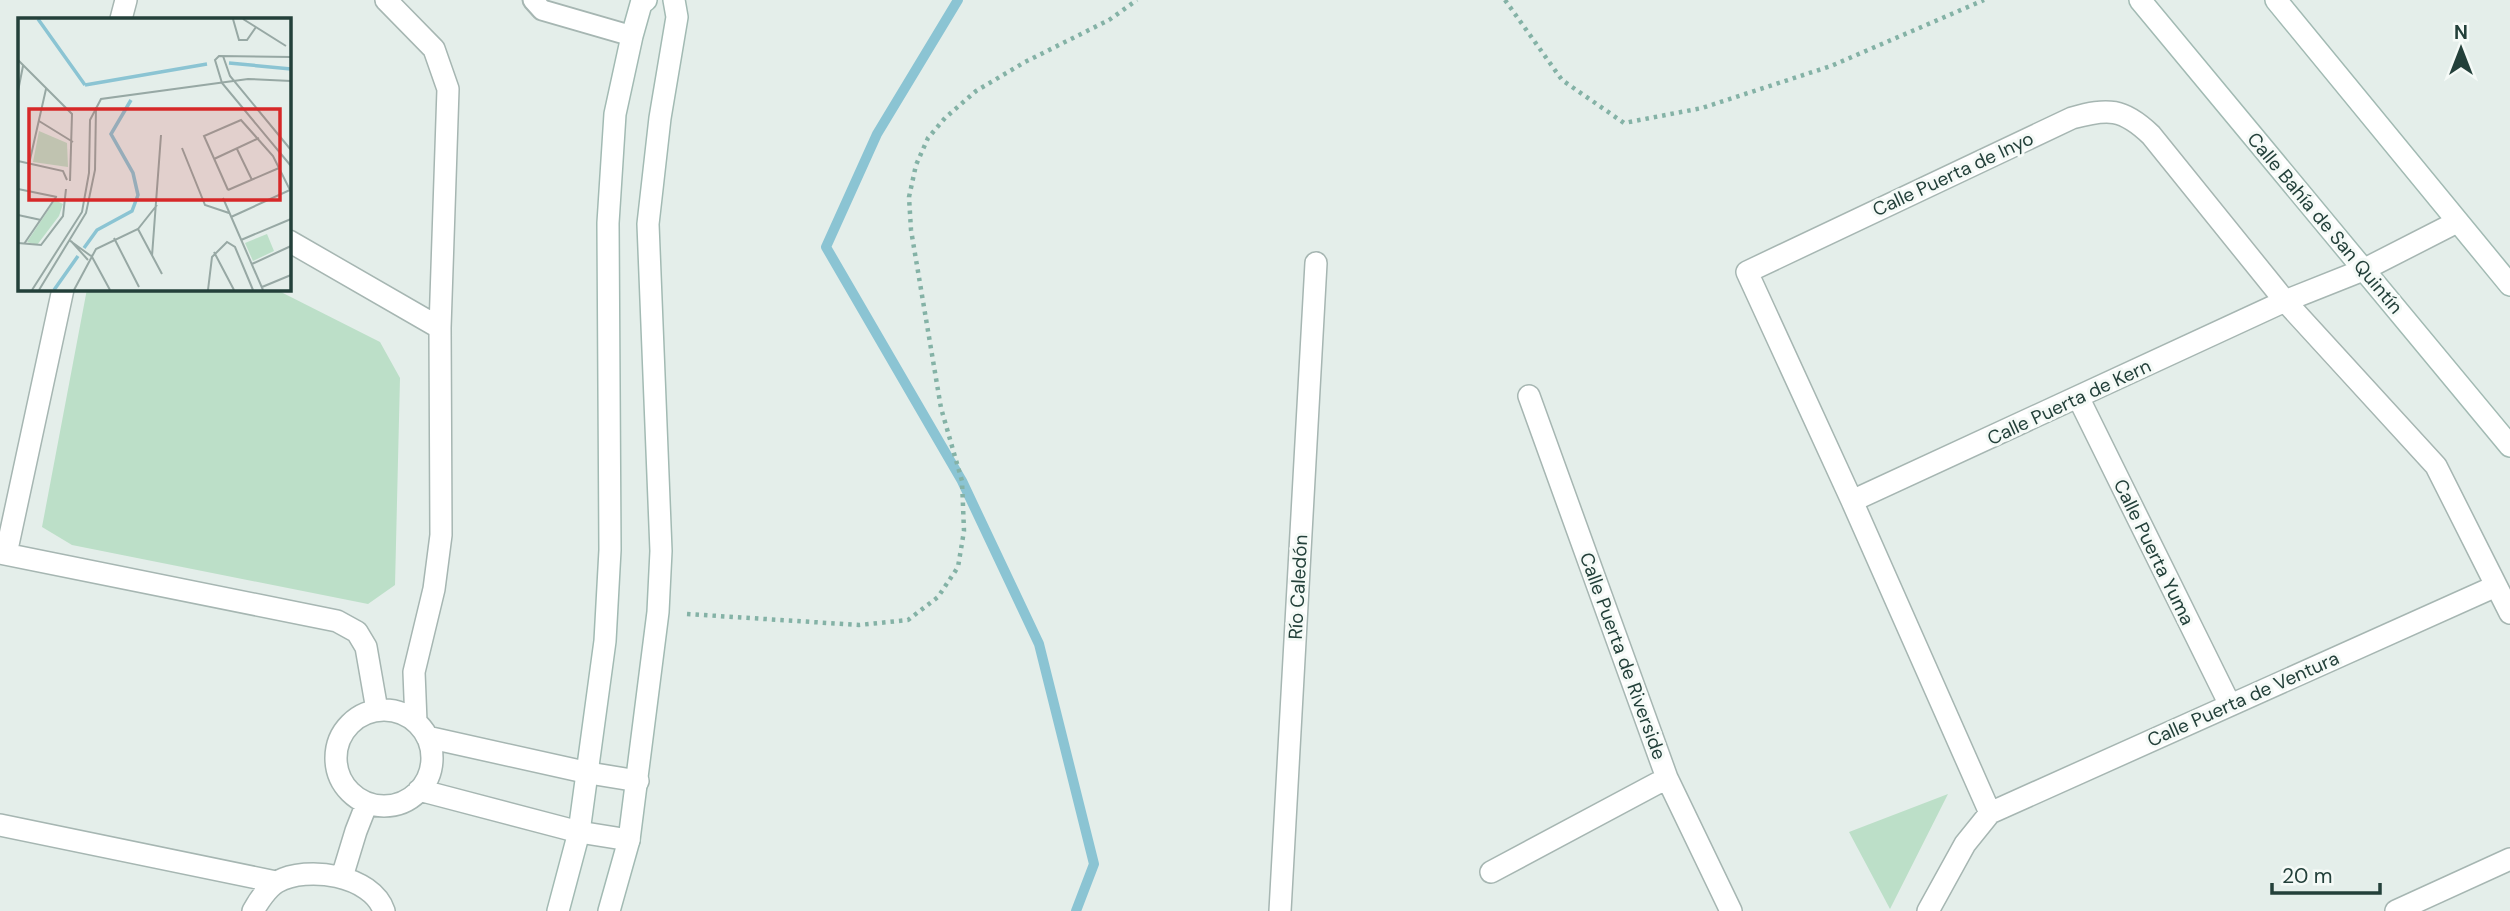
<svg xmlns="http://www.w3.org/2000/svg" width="2510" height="911" viewBox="0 0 2510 911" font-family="'DM Sans',sans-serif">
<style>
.green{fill:#bcdfc8}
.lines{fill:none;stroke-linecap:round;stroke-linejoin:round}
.stream{stroke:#8bc4d3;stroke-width:10}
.lane-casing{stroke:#a6b6b2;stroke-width:23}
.street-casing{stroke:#a6b6b2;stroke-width:24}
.secondary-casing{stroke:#a2bab3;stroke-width:24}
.path{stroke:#84b2a6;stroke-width:4.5;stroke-dasharray:3.5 5;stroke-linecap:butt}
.lane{stroke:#fff;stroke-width:19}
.street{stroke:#fff;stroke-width:21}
.secondary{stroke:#fff;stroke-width:21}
.labels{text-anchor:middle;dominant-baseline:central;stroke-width:6;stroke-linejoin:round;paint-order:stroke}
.street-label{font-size:19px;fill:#23403a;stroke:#f5faf7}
.inset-river{fill:none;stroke:#8bc4d3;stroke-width:3.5}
.inset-road{fill:none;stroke:#97a8a4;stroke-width:2}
.view{fill:#d62828;fill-opacity:0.15;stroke:#d62828;stroke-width:3.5}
.inset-edge{fill:none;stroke:#23403a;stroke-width:3.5}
</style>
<rect width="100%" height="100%" fill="#e4eeea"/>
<!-- green -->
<path class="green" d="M87 289H275L380 342 400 378 395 585 368 604 72 545 42 527Z
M1948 794 1890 909 1849 832Z"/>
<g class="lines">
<!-- stream -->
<path class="stream" d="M958 0 877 134 826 247 962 481 1039 644 1094 864 1076 911"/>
<!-- lane casing -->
<g class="lane-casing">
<path id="lane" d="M533 0 542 10 632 36"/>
</g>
<!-- street casing -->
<g class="street-casing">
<path id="street" d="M386 0 434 49 448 89 440 328 441 535 434 589 414 672 416 722
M121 19 126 0
M289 241 440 328
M1529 396 1667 778 1731 911
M2079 399 2230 705
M1852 501 2285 301 2363 270 2457 222
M0 553 337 621 357 632 366 647 377 710
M6 554 63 289
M336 758a48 48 0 1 1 96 0a48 48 0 1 1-96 0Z
M427 737 589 773 638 781
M419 790 579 832 629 840
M1990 813 1852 501 1747 272 2072 118C2108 108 2123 108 2151 135L2285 301 2436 466 2510 613
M0 825 276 882
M1491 872 1667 778
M342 877 356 831 367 803
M253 911C258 902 268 887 277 882 307 865 372 875 384 911
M1280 911 1316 263
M1928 911 1965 844 1990 813 2496 586
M2396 911 2510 859"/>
</g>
<!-- secondary casing -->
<g class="secondary-casing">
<path id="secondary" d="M2140 0 2510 446
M2276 0 2510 285
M558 911 579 832 605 641 610 550 608 223 615 114 632 36 641 4 646 0
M609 911 629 840 658 612 661 551 648 224 660 118 677 17 674 0"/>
</g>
<!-- path -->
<path class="path" d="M1505 0 1562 80 1624 123 1702 108 1831 66 1984 0
M687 614 859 625 908 620 938 597 958 567 964 531 962 481 941 408 911 230 909 197 916 165 928 138 945 118 976 91 1025 62 1109 20 1137 0"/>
<!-- lane -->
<use href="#lane" class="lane"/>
<!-- street -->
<use href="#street" class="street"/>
<!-- secondary -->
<use href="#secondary" class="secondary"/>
</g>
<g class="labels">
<!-- street labels -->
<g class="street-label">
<text transform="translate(1953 174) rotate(-25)">Calle Puerta de Inyo</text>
<text transform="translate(2325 223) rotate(50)">Calle Bahía de San Quintín</text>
<text transform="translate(2069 402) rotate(-25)">Calle Puerta de Kern</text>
<text transform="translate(2154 552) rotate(64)">Calle Puerta Yuma</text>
<text transform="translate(1298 587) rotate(-87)">Río Caledón</text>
<text transform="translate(1623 656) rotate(70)">Calle Puerta de Riverside</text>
<text transform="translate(2243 699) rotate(-24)">Calle Puerta de Ventura</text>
</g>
</g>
<!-- overview -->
<g transform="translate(18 18)">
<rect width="273" height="273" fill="#e4eeea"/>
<path d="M21 113 49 125 50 149 15 144ZM37 182 45 186 41 198 19 227 9 224ZM249 216 256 233 235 243 227 225Z" fill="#bcdfc8"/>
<path class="inset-river" d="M20 1 67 67M211 45 273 51M67 67 189 46M66 230 79 212 114 193 120 177 115 155 93 116 113 82M36 272 60 238"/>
<path class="inset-road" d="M215 1 221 22H229L238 9M225 1 268 28M205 38 212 58 273 132M273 39 201 38 197 42 204 65 273 148M0 42 54 96 52 163M0 73 5 48M21 103 55 124M164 130 187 187 211 195M219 131 234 162M196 141 241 120M0 143 45 153 49 162M11 146 28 71M0 171 39 179M210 172 186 118 223 102 255 138 272 172 213 199M210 172 261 150M205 180 245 272M0 197 23 202M120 211 144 256M96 220 121 269M51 222 73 238M223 222 273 201M53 223 70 242M0 225 23 227 45 198 48 171M6 226 38 179M196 234 216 272M73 237 92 272M134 238 143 117M234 246 273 228M244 269 273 257M14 272 64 194 71 155 72 102 83 81 230 61 273 63M21 272 68 195 77 152 78 89M56 272 78 231 120 211 139 187M190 272 194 239 209 224 217 229 235 272"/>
<path class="view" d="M11 91H262V182H11Z"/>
<rect width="273" height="273" class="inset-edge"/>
</g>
<!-- north arrow -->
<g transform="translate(2461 49)" stroke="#f5faf7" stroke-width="5" paint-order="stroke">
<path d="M0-5L12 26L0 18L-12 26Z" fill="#23403a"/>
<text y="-10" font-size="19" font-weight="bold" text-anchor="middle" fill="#23403a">N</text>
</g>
<!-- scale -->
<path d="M2272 883v10h108v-10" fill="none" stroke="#23403a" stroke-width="3.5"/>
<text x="2282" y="883" font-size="21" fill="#23403a" stroke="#f5faf7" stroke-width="5" paint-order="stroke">20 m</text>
</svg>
